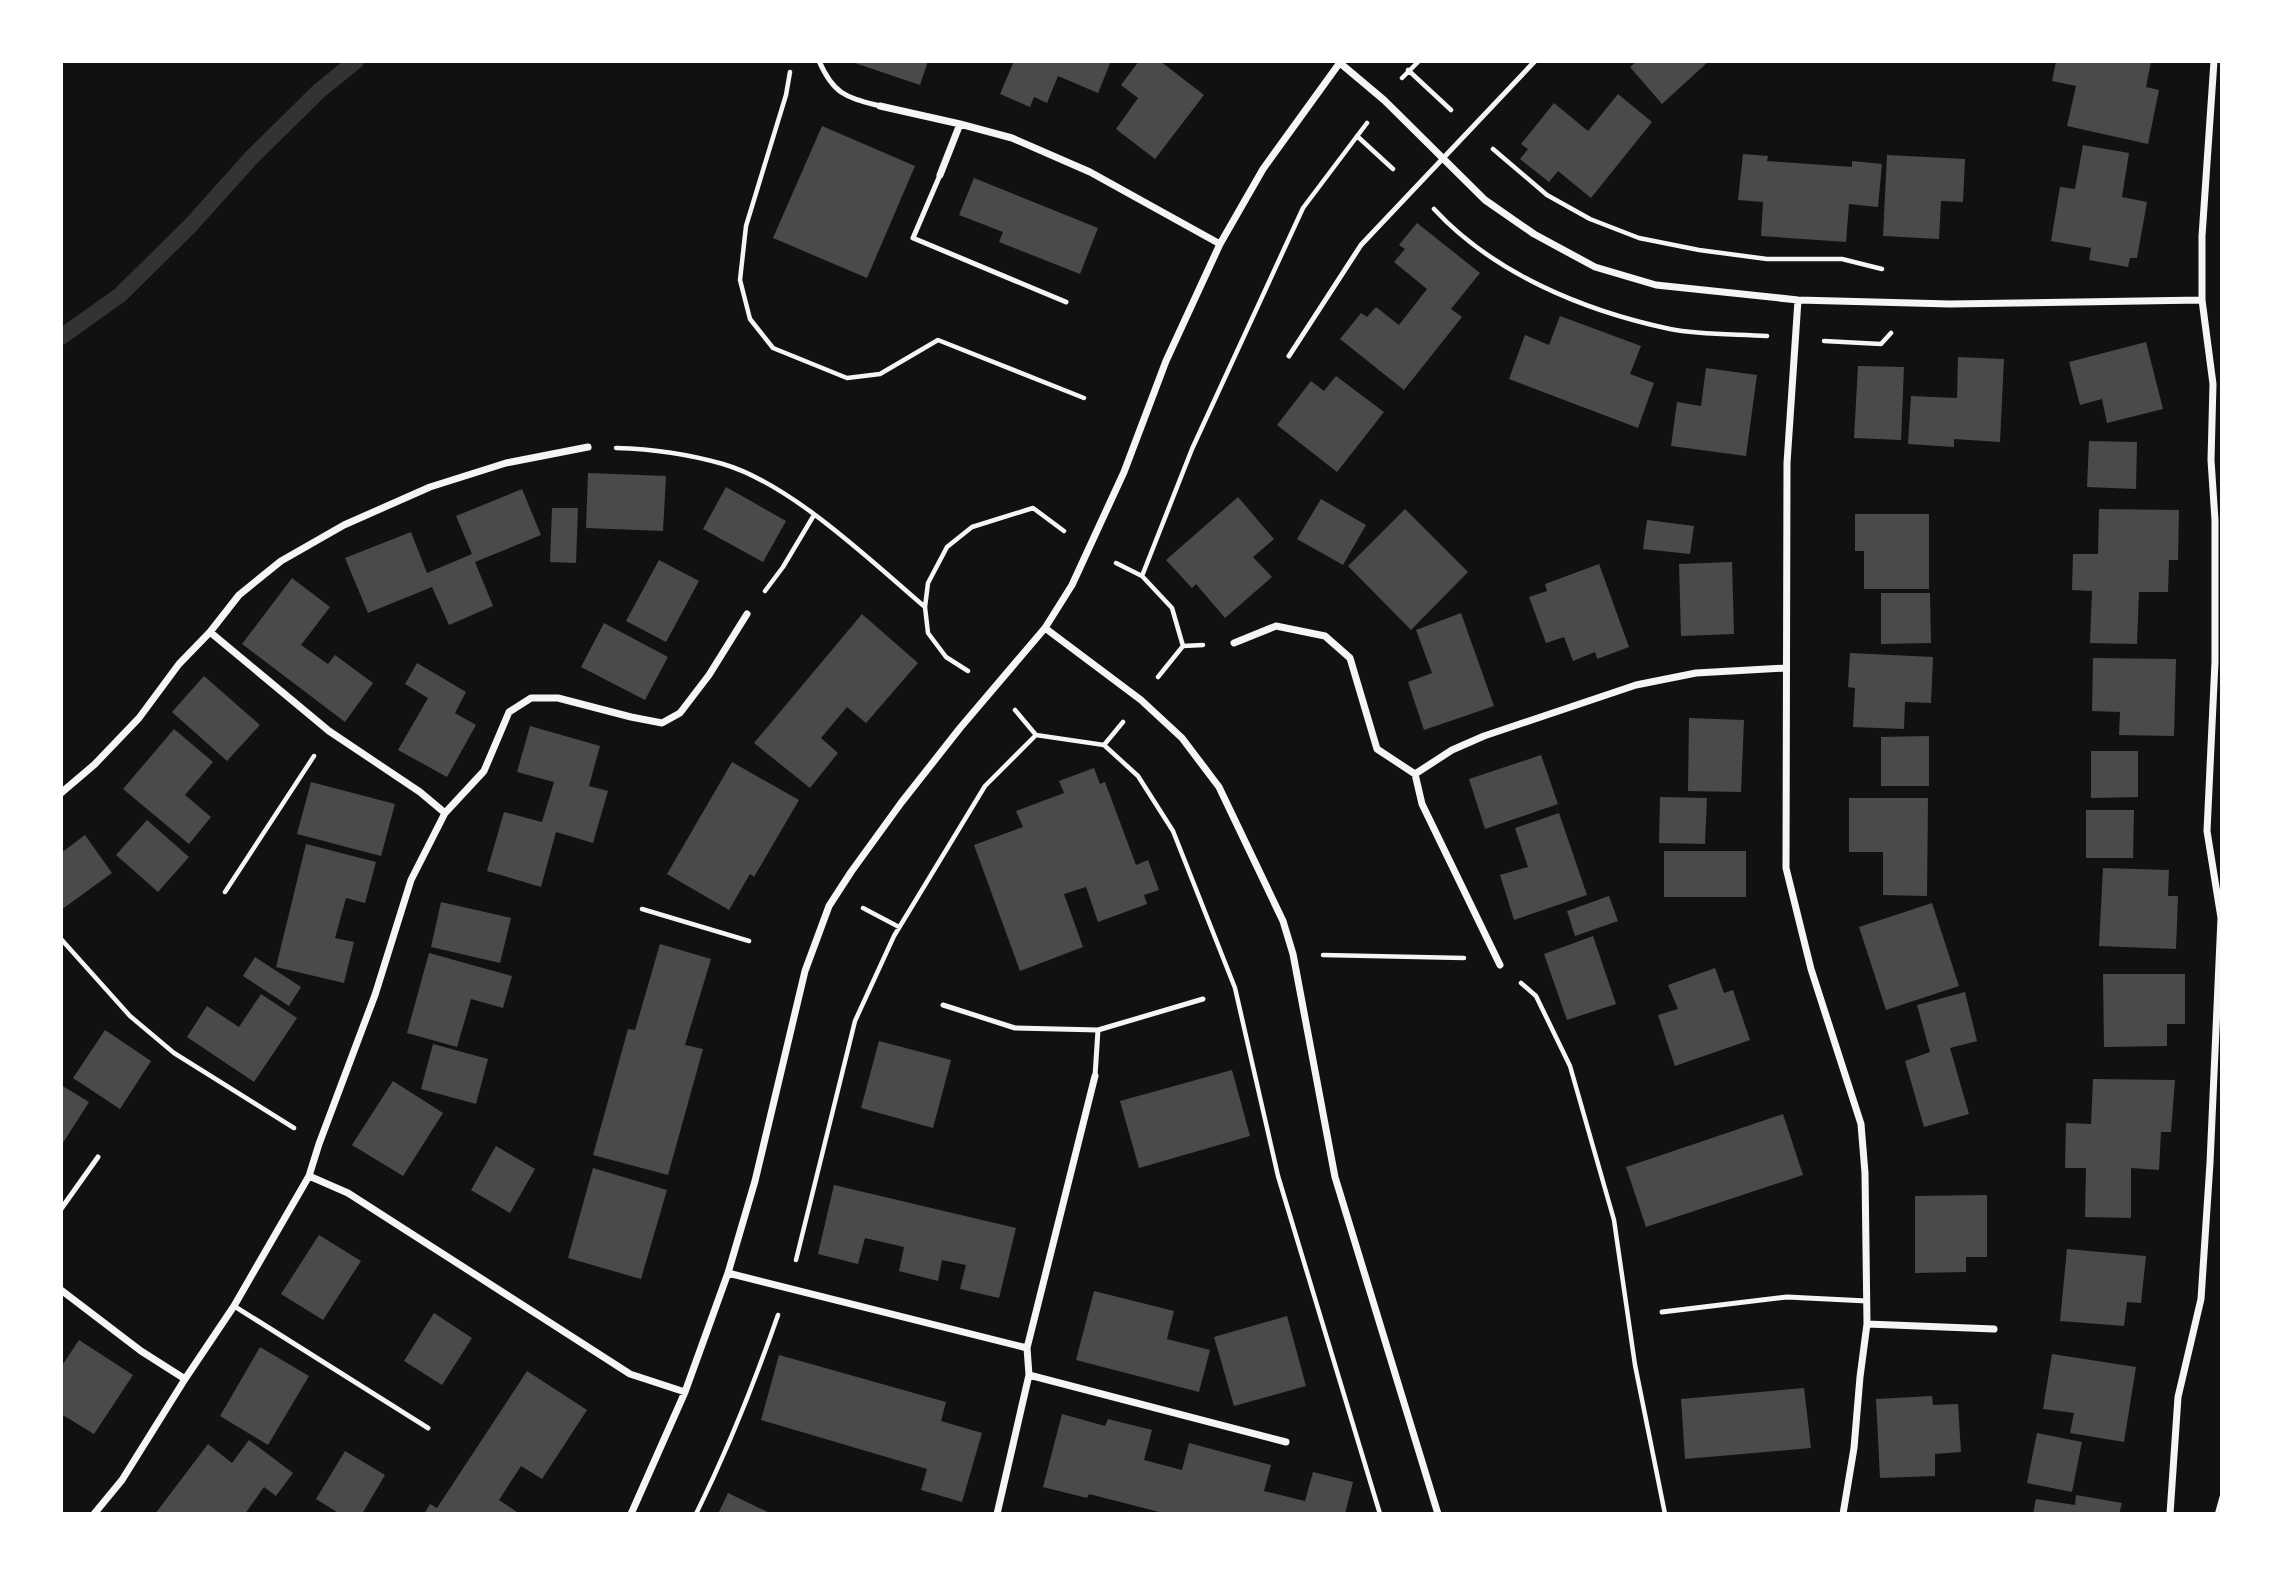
<svg xmlns="http://www.w3.org/2000/svg" width="2283" height="1575" viewBox="0 0 2283 1575" font-family="'Public Sans',sans-serif">
<style>
.lines{fill:none;stroke-linecap:round;stroke-linejoin:round}
.stream{stroke:#333;stroke-width:16}
.building{fill:#4a4a4a}
.path{stroke:#f5f5f5;stroke-width:4.5}
.service{stroke:#f5f5f5;stroke-width:5}
.minor{stroke:#f5f5f5;stroke-width:7}
</style>
<rect width="100%" height="100%" fill="#111"/>
<g class="lines">
<!-- stream -->
<path class="stream" d="M61 337 120 295 190 226 251 158 319 91 356 61"/>
</g>
<!-- building -->
<path class="building" d="M849 61H928L920 85Z
M1014 61H1111L1098 93 1058 76 1047 103 1034 97 1030 107 1000 94Z
M1139 61H1160L1204 95 1155 159 1116 129 1138 98 1121 85Z
M1637 61H1709L1662 104 1630 67Z
M2056 61 2151 62 2146 87 2159 90 2148 144 2067 126 2076 86 2052 81Z
M1618 94 1652 122 1591 198 1558 171 1549 182 1520 159 1528 149 1521 144 1554 103 1588 131Z
M822 126 915 166 867 278 773 238Z
M2083 145 2129 153 2122 197 2147 202 2137 258H2130L2128 267 2089 260 2091 248 2051 241 2060 187 2075 189Z
M1743 154 1768 156 1767 161 1852 167V161L1882 164 1878 207 1849 204 1846 242 1761 236 1763 202 1738 200Z
M1887 155 1965 159 1963 202 1941 201 1939 239 1883 236Z
M974 178 1098 228 1080 274 999 242 1003 232 959 215Z
M1417 223 1480 273 1451 309 1462 317 1404 390 1340 339 1361 313 1367 317 1376 307 1399 325 1427 289 1394 262 1405 249 1399 245Z
M1560 316 1641 346 1630 374 1654 383 1638 428 1509 379 1525 335 1549 345Z
M2146 342 2163 409 2107 423 2102 399 2080 405 2069 362Z
M1958 357 2004 359 2000 442 1954 439V447L1908 444 1911 396 1957 398Z
M1858 366 1904 367 1901 440 1854 438Z
M1706 368 1757 375 1746 456 1671 446 1677 402 1701 406Z
M1336 376 1384 412 1337 472 1277 425 1311 381 1324 391Z
M2089 441 2137 442 2136 489 2087 487Z
M588 473 666 476 663 531 586 528Z
M726 487 786 521 763 562 703 529Z
M522 489 541 535 475 562 493 606 449 625 432 587 368 613 345 558 411 532 427 573 472 554 456 516Z
M1238 497 1274 539 1253 557 1272 577 1225 618 1196 584 1192 588 1166 560Z
M1321 499 1366 525 1343 565 1297 539Z
M552 508H578L576 563 550 562Z
M1405 509 1468 572 1411 630 1348 566Z
M2099 509 2179 510 2178 560H2169L2168 592H2139L2137 644 2090 643 2092 591 2072 590 2073 554H2098Z
M1855 514H1929V589H1864V551H1855Z
M1647 520 1694 526 1690 554 1643 549Z
M659 560 699 581 666 642 626 621Z
M1732 562 1734 634 1681 636 1679 564Z
M1599 564 1629 647 1597 659 1595 652 1573 661 1564 637 1546 643 1529 597 1547 591 1545 584Z
M292 578 330 607 301 645 328 664 335 655 373 683 345 722 242 644Z
M1881 593H1930L1931 643 1881 644Z
M1461 613 1494 706 1424 730 1408 682 1432 673 1416 630Z
M862 614 918 663 866 723 847 707 821 738 838 753 810 788 754 743Z
M604 623 668 657 645 700 581 667Z
M1850 653 1933 657 1931 703 1905 702 1904 729 1853 727 1855 688 1848 687Z
M2093 658 2176 659 2174 736 2119 735 2120 712 2092 711Z
M417 663 466 692 455 713 476 725 447 777 398 750 428 698 405 684Z
M204 676 260 725 227 761 172 712Z
M1689 718 1744 720 1741 792 1688 791Z
M530 726 600 746 589 786 608 791 593 843 556 832 541 887 487 871 504 812 542 822 554 782 517 772Z
M174 729 213 762 185 795 211 817 189 844 123 789Z
M1929 736V786H1881V737Z
M2091 751H2138V797L2091 798Z
M1541 755 1558 804 1485 829 1469 779Z
M732 762 799 800 754 877 750 874 729 910 667 874Z
M1094 768 1100 784 1105 782 1136 865 1148 860 1159 890 1144 895 1147 904 1098 922 1086 887 1064 894 1083 947 1020 971 974 845 1023 827 1016 811 1064 793 1059 781Z
M311 782 395 804 381 856 297 834Z
M1660 797 1707 798 1705 844 1659 843Z
M1849 798H1928L1927 896 1883 895V852H1849Z
M2086 810H2134L2133 858H2086Z
M1559 813 1587 895 1514 920 1500 875 1528 867 1515 828Z
M147 820 189 857 158 892 116 855Z
M85 835 112 873 61 910V853Z
M306 844 376 862 365 903 346 898 335 938 354 942 344 983 276 967Z
M1664 851H1746V897H1664Z
M2103 868 2169 870 2168 896H2178L2176 949 2099 946Z
M1609 896 1618 921 1575 936 1567 911Z
M441 902 511 918 500 963 431 947Z
M1932 903 1959 986 1886 1010 1859 927Z
M1593 936 1616 1004 1567 1020 1544 954Z
M660 944 711 959 685 1045 703 1049 668 1175 593 1155 628 1029 635 1030Z
M429 953 512 976 503 1008 471 999 457 1047 407 1033Z
M255 957 301 987 289 1006 243 976Z
M1715 968 1724 993 1733 990 1750 1040 1675 1066 1658 1015 1678 1009 1668 985Z
M2103 974H2185V1024H2167V1046L2104 1047Z
M1965 992 1977 1041 1950 1048 1969 1114 1924 1127 1905 1061 1930 1052 1917 1005Z
M261 994 297 1018 254 1082 187 1037 207 1006 239 1027Z
M105 1030 151 1061 120 1109 73 1078Z
M879 1041 951 1060 933 1128 861 1108Z
M433 1044 488 1059 476 1104 421 1089Z
M1232 1070 1250 1136 1139 1168 1120 1101Z
M2093 1079 2175 1080 2171 1132H2161L2159 1170 2131 1168V1218L2085 1217 2086 1168H2065L2066 1123 2091 1124Z
M393 1081 443 1113 403 1176 352 1145Z
M61 1085 89 1102 61 1146Z
M1783 1114 1803 1175 1646 1227 1626 1167Z
M496 1146 535 1169 510 1213 471 1190Z
M593 1168 667 1190 641 1279 568 1258Z
M834 1185 1016 1228 999 1298 960 1289 966 1265 942 1260 938 1281 899 1271 904 1247 865 1238 858 1264 818 1254Z
M1987 1195V1257H1966V1272L1915 1273V1196Z
M319 1235 361 1261 323 1320 281 1294Z
M2067 1249 2146 1256 2141 1303 2127 1302 2124 1326 2060 1321Z
M1094 1291 1174 1311 1167 1339 1210 1350 1199 1392 1076 1360Z
M434 1313 472 1338 442 1385 404 1361Z
M1287 1316 1306 1386 1234 1406 1214 1337Z
M79 1340 133 1375 94 1434 61 1414V1367Z
M260 1347 309 1376 268 1445 220 1416Z
M2052 1354 2136 1367 2124 1442 2070 1433 2074 1413 2043 1409Z
M779 1355 946 1402 941 1421 982 1433 962 1502 921 1490 927 1469 761 1420Z
M527 1371 587 1410 542 1479 521 1466 499 1500 520 1514H424L430 1504 437 1508Z
M1804 1388 1811 1448 1685 1459 1681 1399Z
M1932 1396 1933 1405 1958 1404 1961 1452 1935 1454V1476L1880 1478 1876 1399Z
M1062 1414 1105 1426 1108 1419 1152 1430 1144 1460 1182 1470 1189 1443 1271 1465 1264 1491 1305 1501 1313 1472 1353 1482 1345 1514H1167L1089 1494 1087 1498 1043 1487Z
M2037 1433 2082 1442 2072 1492 2027 1483Z
M249 1440 293 1473 276 1496 264 1487 245 1514H155L208 1444 232 1463Z
M345 1451 385 1475 362 1514H340L316 1499Z
M728 1493 772 1514H718Z
M2076 1495 2122 1503 2119 1514H2033L2036 1499 2075 1505Z"/>
<g class="lines">
<!-- path -->
<path class="path" d="M1408 70 1451 110
M790 72 786 95 746 226 740 280 750 319 773 348 847 378 880 374 938 340 1084 398
M1402 78 1419 61
M1357 136 1393 169
M1493 149 1547 195 1590 219 1639 238 1699 250 1767 259H1842L1882 269
M1434 209C1494 274 1585 311 1670 329 1700 335 1736 334 1767 336
M1824 341 1881 344 1891 333
M616 448C652 449 688 454 723 464 791 484 870 560 925 607
M1116 563 1142 576 1172 608 1183 646 1158 677
M1142 576 1192 449 1303 208 1367 123
M765 591 783 567 814 515
M1183 646 1203 645
M968 671 946 657 928 633 925 607 928 583 947 547 972 527 1033 508 1064 531
M1015 710 1036 735 1104 745 1138 776 1173 831 1235 988 1278 1176 1380 1514
M1104 745 1123 722
M225 892 314 756
M863 908 899 927
M642 909 749 941
M61 939 130 1016 174 1053 294 1128
M1323 955 1464 958
M1521 983 1536 996 1570 1066 1614 1220 1635 1365 1665 1514
M796 1260 855 1021 894 936 985 786 1036 735
M696 1514C729 1447 754 1384 778 1315
M2217 1514 2222 1496"/>
<!-- service -->
<path class="service" d="M819 61C834 95 846 97 880 106
M940 175 913 238 1066 302
M1289 356 1361 245 1535 61
M943 1005 1015 1028 1098 1030 1203 999
M1095 1076 1098 1030
M61 1209 98 1157
M234 1306 428 1428
M1662 1312 1787 1297 1867 1301"/>
<!-- minor -->
<path class="minor" d="M1340 63 1384 100 1485 200 1534 234 1595 267 1656 285 1798 300 1950 304 2202 300
M880 106 960 124 1012 138 1090 172 1220 244
M940 175 960 124
M1798 300 1787 463 1786 868 1811 969 1861 1124 1865 1173 1867 1324 1860 1377 1854 1448 1843 1514
M1045 628 1141 700 1182 738 1219 787 1283 921 1293 954 1335 1177 1438 1514
M210 632 329 731 420 792 445 813
M1234 643 1276 626 1325 636 1350 658 1377 749 1415 774 1422 804 1500 965
M1415 774 1452 750 1484 736 1636 685 1696 673 1786 668
M61 793 95 764 139 718 179 664 210 632 239 595 281 561 344 525 430 487 506 463 588 447
M309 1176 348 1193 630 1374 685 1392
M728 1273 1027 1348
M61 1290 141 1351 185 1379
M1867 1324 1994 1329
M1029 1375 1286 1442
M94 1514 122 1480 185 1379 234 1306 309 1176 319 1144 375 995 411 880 445 813 484 771 509 712 531 698H558L631 717 662 723 680 713 709 675 747 614
M631 1514 685 1392 728 1273 755 1181 805 971 829 906 851 872 901 803 960 728 1045 628 1072 585 1124 472 1166 361 1220 244 1263 169 1341 61
M997 1514 1029 1375 1027 1348 1095 1076
M2170 1514 2178 1397 2201 1299 2210 1163 2221 918 2207 831 2215 662V520L2211 460 2213 384 2202 300V236L2214 61"/>
</g>
<!-- border -->
<rect width="2283" height="1575" fill="none" stroke="#ffffff" stroke-width="126"/>
</svg>
